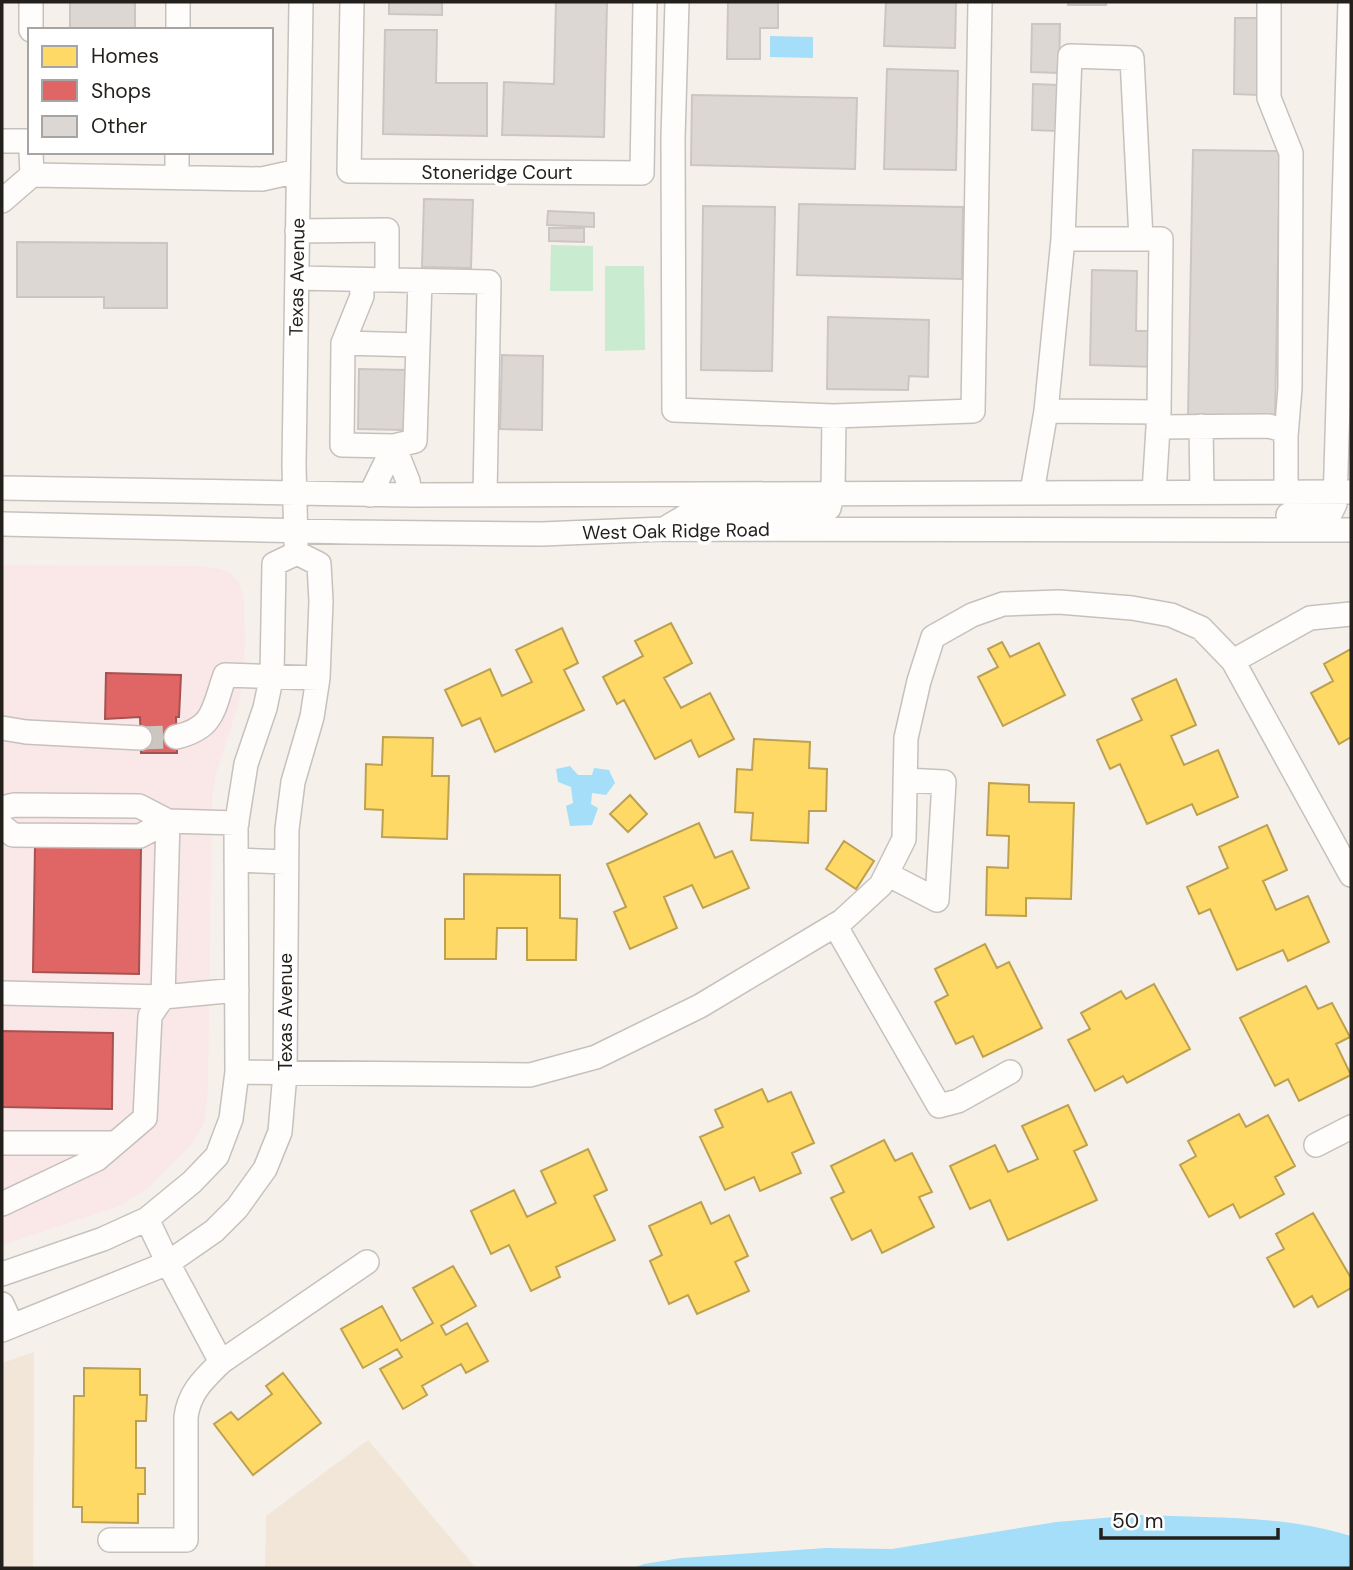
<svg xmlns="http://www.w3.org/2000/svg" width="1353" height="1570" viewBox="0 0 1353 1570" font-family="'DM Sans',sans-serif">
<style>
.commercial{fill:#f9e8e7}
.built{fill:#f2e6d9}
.green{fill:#c9ebd0}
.water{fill:#a4def8}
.homes{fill:#ffd966;stroke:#bda150;stroke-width:2}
.shops{fill:#e06666;stroke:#a75150;stroke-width:2}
.building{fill:#ddd7d4;stroke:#ccc6c2;stroke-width:2}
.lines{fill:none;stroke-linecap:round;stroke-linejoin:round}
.minor-tunnel{stroke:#ccc6c1;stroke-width:23;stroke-dasharray:23 11;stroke-linecap:butt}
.minor-casing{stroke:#c6c1bc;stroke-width:26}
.minor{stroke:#fefdfc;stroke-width:23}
.labels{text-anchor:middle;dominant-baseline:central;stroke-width:7;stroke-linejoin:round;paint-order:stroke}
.street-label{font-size:19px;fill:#231f1b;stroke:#fff}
</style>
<rect width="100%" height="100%" fill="#f6f0ea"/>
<!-- commercial -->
<path class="commercial" d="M2 565 199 566 220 569 231 574 240 584 244 601 245 647 240 699 216 773 212 799 208 1089 204 1123 193 1143 149 1187 120 1206 2 1245Z"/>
<!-- built -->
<path class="built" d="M34 1352 33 1568H2V1363Z
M368 1440 476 1568H265L266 1516Z"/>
<!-- green -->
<path class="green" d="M551 245 593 246V291H550Z
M605 266H644L645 350 605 351Z"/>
<!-- water -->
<path class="water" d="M770 36 813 37V58L770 57Z
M570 766 578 775H592L594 768 609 770 615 783 606 795 592 793 591 804 598 808 592 825 570 826 566 806 573 803 571 787 558 782 556 769Z
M1139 1515C1210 1518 1284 1515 1351 1536V1568H633L644 1564 681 1558 825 1548 892 1549 1056 1522Z"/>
<!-- homes -->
<path class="homes" d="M671 623 692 663 664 678 681 708 710 693 734 739 699 757 691 740 655 759 624 700 617 704 603 677 643 656 635 641Z
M562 628 578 663 564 670 584 710 495 752 480 718 462 726 445 690 490 669 502 696 532 682 516 650Z
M1002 642 1010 657 1039 643 1065 695 1003 726 978 677 998 667 988 649Z
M1351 649V737L1339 744 1311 693 1333 681 1324 664Z
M1176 679 1196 725 1171 736 1184 765 1218 750 1238 797 1197 815 1192 804 1147 824 1120 764 1110 769 1097 740 1142 720 1132 699Z
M383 737 433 738 432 776H449L447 839 382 837 383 810 365 809 366 764 382 765Z
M754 739 810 742 809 768 827 769 826 811H809L808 843 751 840 753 813 735 812 737 769 752 770Z
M989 783 1029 785V802L1074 803 1071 899 1026 898V916L986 915 987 867 1008 868 1009 836 987 835Z
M630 795 647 814 628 832 610 814Z
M699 823 715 858 732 851 749 888 703 908 692 885 664 897 677 928 630 949 614 912 626 907 607 864Z
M1267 825 1287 870 1263 881 1276 910 1308 896 1329 942 1288 961 1283 950 1237 970 1210 909 1199 914 1187 887 1228 868 1219 847Z
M844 841 874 861 856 889 826 869Z
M464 874 560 875V918L577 919 576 960H527V928H497L496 959H445V919H464Z
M985 944 997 968 1009 962 1042 1028 983 1057 973 1036 956 1044 935 1002 948 995 935 969Z
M1154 984 1190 1049 1127 1083 1123 1076 1095 1091 1068 1040 1090 1029 1081 1013 1121 991 1126 999Z
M1306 986 1318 1009 1332 1003 1350 1037 1336 1044 1351 1075 1299 1101 1288 1079 1275 1086 1240 1018Z
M762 1089 768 1102 791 1092 814 1143 792 1153 801 1173 760 1191 754 1177 725 1190 700 1137 723 1127 715 1110Z
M1068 1105 1087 1145 1074 1151 1097 1200 1008 1240 990 1200 970 1209 950 1166 995 1145 1008 1172 1038 1159 1022 1126Z
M1239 1114 1246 1127 1268 1115 1295 1166 1275 1177 1284 1194 1240 1218 1233 1204 1209 1217 1180 1165 1196 1156 1188 1141Z
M884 1140 895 1161 912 1153 932 1192 919 1197 934 1227 882 1253 871 1230 852 1240 831 1198 844 1192 831 1166Z
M588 1149 607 1190 594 1196 615 1240 556 1267 560 1277 531 1291 509 1245 491 1254 471 1211 514 1190 527 1217 556 1203 541 1171Z
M701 1202 711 1224 729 1215 748 1256 735 1262 749 1291 697 1314 688 1295 669 1304 650 1261 662 1255 649 1226Z
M1313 1213 1351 1278V1288L1318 1307 1312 1296 1294 1307 1267 1258 1284 1249 1276 1234Z
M453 1266 476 1306 441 1326 446 1335 467 1323 488 1361 466 1373 461 1364 422 1386 427 1395 403 1409 380 1369 402 1357 397 1349 363 1368 341 1329 382 1306 401 1341 433 1323 413 1288Z
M84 1368 140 1369V1395H147L146 1421H136V1468H145V1494H138V1523L82 1522V1507H73L74 1396H84Z
M283 1373 321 1423 253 1475 214 1424 231 1412 238 1420 272 1394 266 1386Z"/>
<!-- shops -->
<path class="shops" d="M106 673 181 675 179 717H176L177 753H141L140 717 105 719Z
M35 846 141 848 139 974 33 972Z
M2 1031 113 1033 112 1109 2 1107Z"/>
<!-- building -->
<path class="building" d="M70 2H135V30H70Z
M389 2H442V15L389 14Z
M556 2H607L604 137 502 135 504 82 554 84Z
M728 2H778V28H760V59H727Z
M886 2H956L955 48 884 46Z
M1068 2H1106V5H1068Z
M1235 18H1260L1259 95 1234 94Z
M1032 24H1060L1059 73 1031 72Z
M385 30H437L436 83H487V136L383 134Z
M887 69 958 71 956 170 884 169Z
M1033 84 1059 85 1058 131 1032 130Z
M692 95 857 98 855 169 691 165Z
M1193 150 1280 151 1275 418 1188 417Z
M424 199 473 200 471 268 422 267Z
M799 204 963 207 962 279 797 275Z
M703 206 775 207 772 371 701 370Z
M548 211 594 213V227L547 225Z
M549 228H584V242L549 241Z
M17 242 167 243V308H104V297H17Z
M1092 270 1137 271 1136 331H1158L1157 367 1090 365Z
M828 317 929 320 928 377 909 376 908 390 827 389Z
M502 355 543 356 542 430 500 429Z
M359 369 406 370 405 430 358 429Z"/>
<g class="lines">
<!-- minor-tunnel -->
<path class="minor-tunnel" d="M140 738 176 737"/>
<!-- minor casing -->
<g class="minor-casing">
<path id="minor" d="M31 2V30
M352 2 349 171 642 173 645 2
M677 2 673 138 674 410 834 416 973 411 980 2
M1269 2V98L1291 153 1290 388 1286 436V492
M178 30V2
M2 141H30
M31 152 32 175 262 179 298 171
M177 177V152
M2 201 32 175
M297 231 387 230V280
M1141 239H1161L1159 412 1154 492
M297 278 489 282 485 495
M343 343 362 296 361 280
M418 345 343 343 342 445 394 446 415 441 420 281
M1046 411 1159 412
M1201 426 1202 492
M1158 427 1269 426 1279 429 1286 436
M394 446 408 481 410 495
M2 488 410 495 1351 492
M1032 492 1046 411 1063 239H1141L1132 58 1070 56 1063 239
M370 495 394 446
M1288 515 1331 512 1335 504 1350 2
M2 524 350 532 542 534 664 529 1351 530
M664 529 691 513 809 514 821 513 829 508 833 492 834 416
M296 543 294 465 301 2
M1233 661 1310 618 1351 614
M2 728 26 732 140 738
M176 737C215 728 213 709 225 675L318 678
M2 808 14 805 139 806 168 821 237 823
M2 826 13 835 140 836 168 821
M236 860 285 862
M887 874 937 900 944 782 905 780
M835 925 939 1106 958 1101 1010 1072
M2 993 163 997 237 990
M237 1072 530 1075 596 1057 700 1006 842 921 881 885 904 839 906 738 919 681 933 637 972 615 1003 604 1059 602 1132 608 1171 615 1201 628 1233 661 1351 875
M2 1143H115
M1316 1145 1351 1127
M2 1204 97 1159 145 1118 150 1016 163 997 168 821
M147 1219 168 1263 221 1362 367 1262
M2 1274 103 1239 147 1219 192 1182 217 1156 231 1119 237 1072 236 827 246 764 265 708 272 675 274 564 297 553
M2 1304 12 1326
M2 1330 168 1263 214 1231 237 1208 265 1169 280 1132 285 1073 287 829 293 782 312 717 318 678 321 601 319 564 297 553
M110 1540H186V1417C189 1392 204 1379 221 1362"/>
</g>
<!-- minor -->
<use href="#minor" class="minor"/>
</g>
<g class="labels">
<!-- street labels -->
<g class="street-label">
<text x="497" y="172">Stoneridge Court</text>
<text transform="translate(297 277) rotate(-89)">Texas Avenue</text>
<text transform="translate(676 531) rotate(-1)">West Oak Ridge Road</text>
<text transform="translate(285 1012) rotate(-90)">Texas Avenue</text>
</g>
</g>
<!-- border -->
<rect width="1353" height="1570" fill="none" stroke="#231f1b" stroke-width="7"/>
<!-- legend -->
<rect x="28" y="28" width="245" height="126" fill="#ffffff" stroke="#a7a5a4" stroke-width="2"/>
<rect x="42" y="46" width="35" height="21" fill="#ffd966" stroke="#a7a5a4" stroke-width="2"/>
<text x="91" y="63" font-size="21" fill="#231f1b">Homes</text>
<rect x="42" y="80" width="35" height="21" fill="#e06666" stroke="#a7a5a4" stroke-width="2"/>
<text x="91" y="98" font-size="21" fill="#231f1b">Shops</text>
<rect x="42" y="116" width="35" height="21" fill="#ddd7d4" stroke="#a7a5a4" stroke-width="2"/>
<text x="91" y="133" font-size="21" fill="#231f1b">Other</text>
<!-- scale -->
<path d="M1101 1528v10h177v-10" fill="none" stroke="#231f1b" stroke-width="3.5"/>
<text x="1112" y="1528" font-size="21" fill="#231f1b" stroke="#ffffff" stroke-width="5" paint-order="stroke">50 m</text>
</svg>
